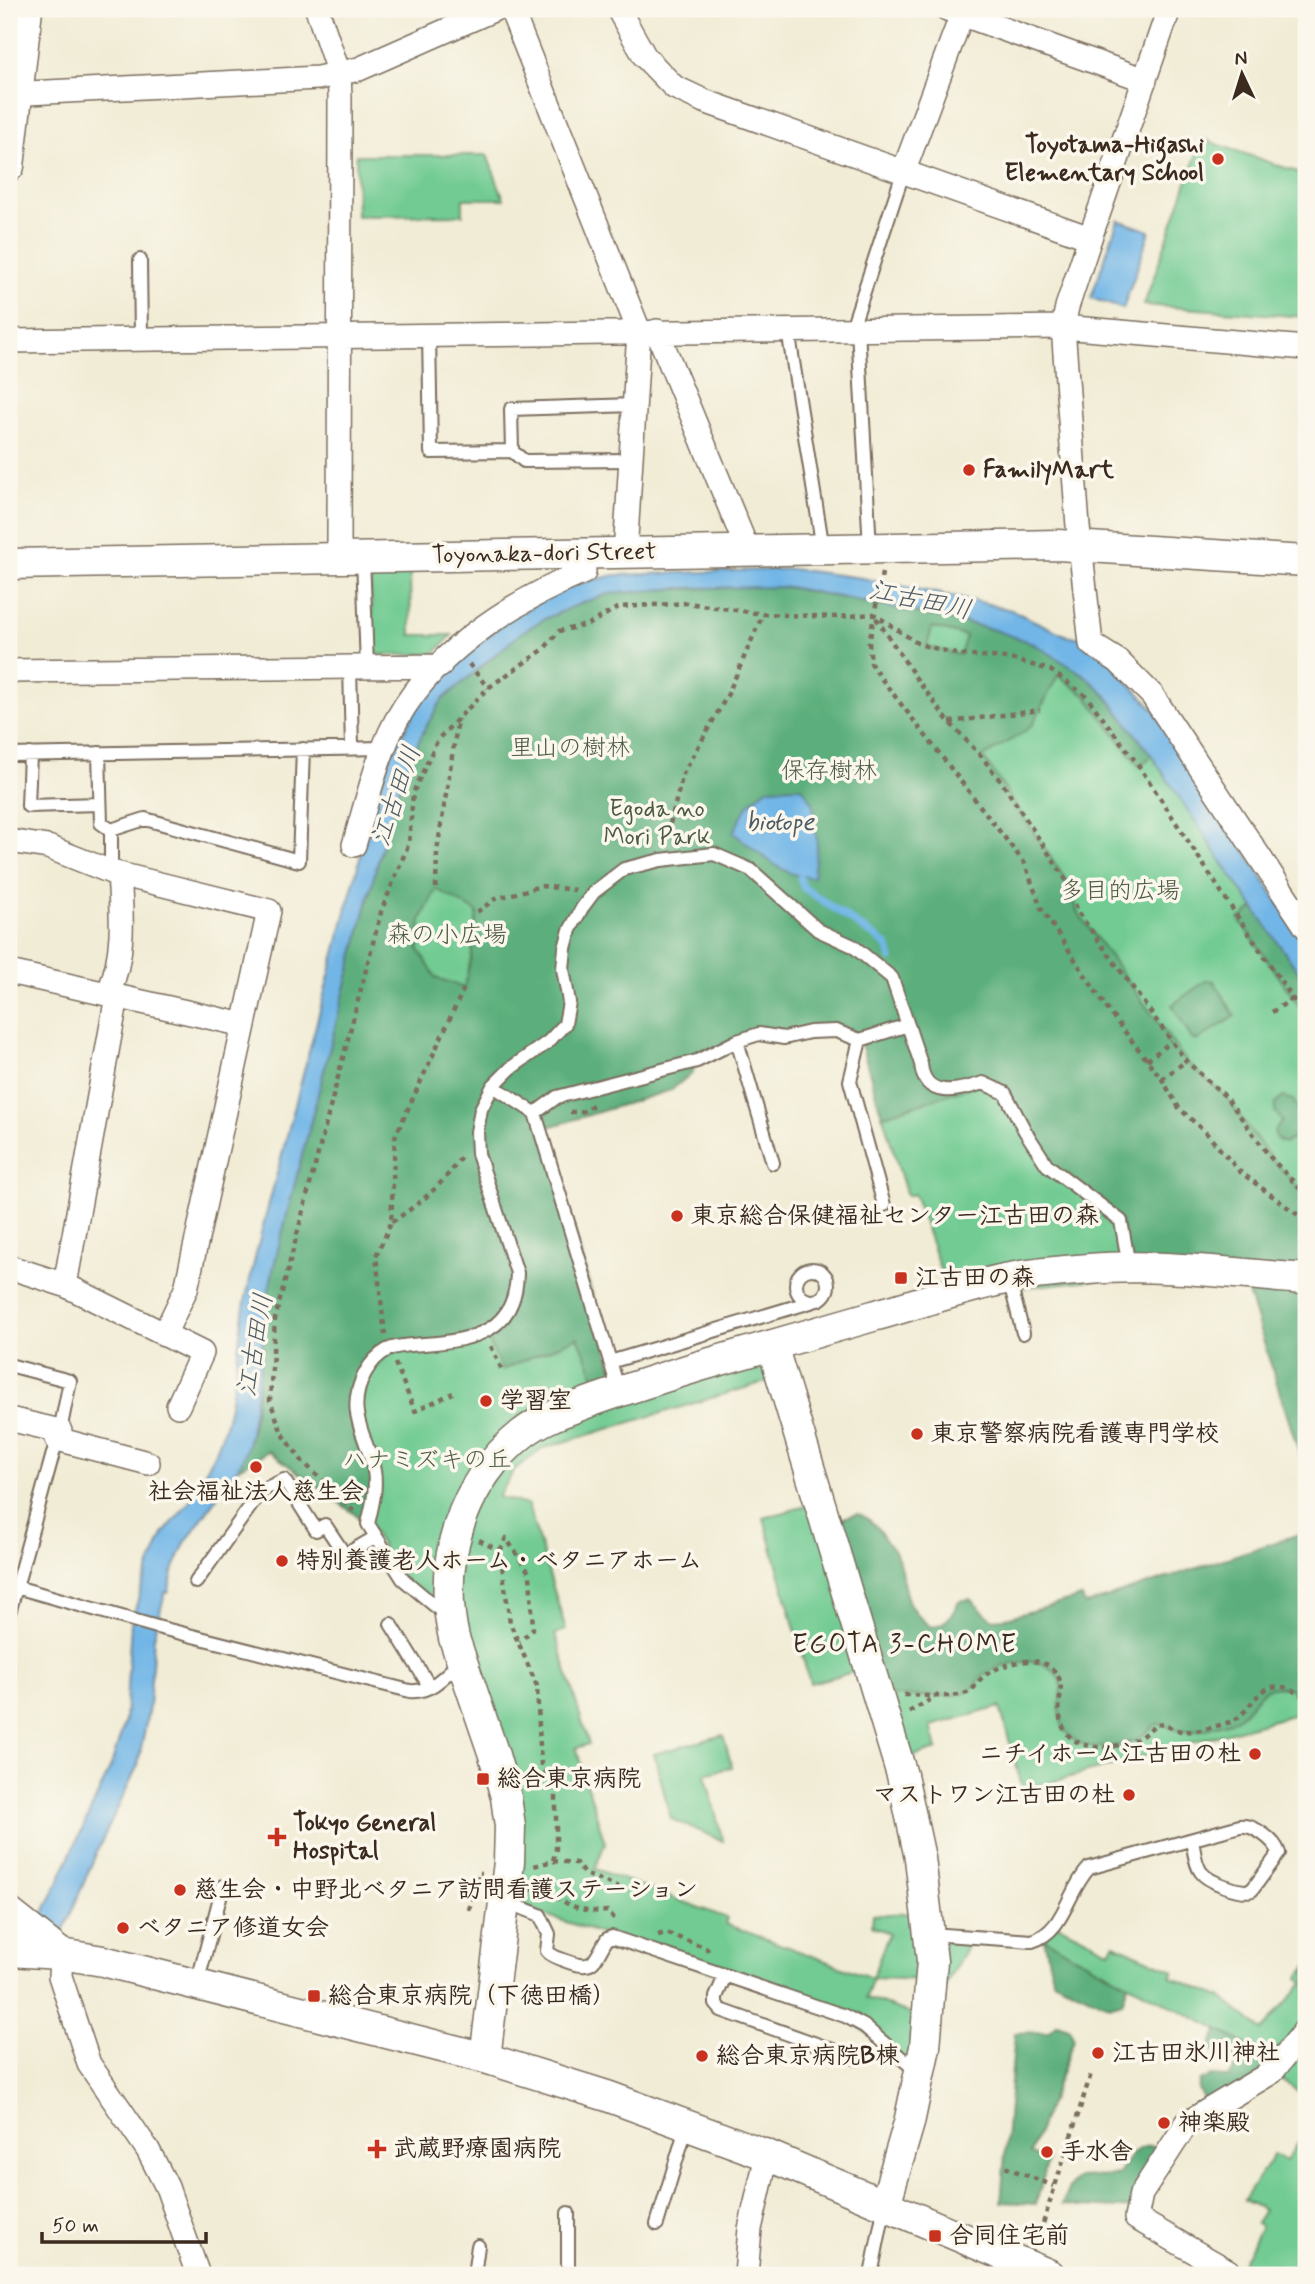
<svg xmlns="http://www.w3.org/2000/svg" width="1315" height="2284" viewBox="0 0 1315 2284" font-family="Mynerve,'Klee One',sans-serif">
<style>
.green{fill:#71cb92;stroke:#567a58;stroke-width:2;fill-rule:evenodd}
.forest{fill:#5caf7c;stroke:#4c6c4d;stroke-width:2;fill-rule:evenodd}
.water{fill:#71b6e7;stroke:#567082;stroke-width:2}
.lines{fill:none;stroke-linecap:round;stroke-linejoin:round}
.stream{stroke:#71b6e7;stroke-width:7}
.service-casing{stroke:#7b6e5e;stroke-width:16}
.minor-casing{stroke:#7b6e5e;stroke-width:26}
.tertiary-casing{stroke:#7b6e5e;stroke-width:33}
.path{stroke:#7b6e5e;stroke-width:4.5;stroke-dasharray:5 5;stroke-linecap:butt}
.service{stroke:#fff;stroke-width:12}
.minor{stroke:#fff;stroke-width:23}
.tertiary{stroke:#fff;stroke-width:30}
.poi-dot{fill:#c8321e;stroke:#fbf7ec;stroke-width:2.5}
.labels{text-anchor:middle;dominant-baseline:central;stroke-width:7;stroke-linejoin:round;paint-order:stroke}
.poi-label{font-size:24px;font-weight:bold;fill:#3b2a1e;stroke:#fbf7ec;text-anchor:start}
.street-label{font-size:24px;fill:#3b2a1e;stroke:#fbf7ec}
.park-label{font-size:24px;fill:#4b5a41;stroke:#fbf7ec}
.water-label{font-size:26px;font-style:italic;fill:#4e5b64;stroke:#fbf7ec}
.neighbourhood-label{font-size:26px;letter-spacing:2px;fill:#3b2a1e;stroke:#fbf7ec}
</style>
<rect width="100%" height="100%" fill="#fbf7ec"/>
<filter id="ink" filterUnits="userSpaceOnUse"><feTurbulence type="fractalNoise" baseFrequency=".0143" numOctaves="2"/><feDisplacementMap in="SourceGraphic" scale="14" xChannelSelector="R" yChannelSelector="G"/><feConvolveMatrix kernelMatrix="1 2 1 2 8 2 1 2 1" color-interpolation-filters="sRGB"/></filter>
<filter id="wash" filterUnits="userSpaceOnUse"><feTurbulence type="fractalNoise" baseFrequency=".00686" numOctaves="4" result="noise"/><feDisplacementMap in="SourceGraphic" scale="28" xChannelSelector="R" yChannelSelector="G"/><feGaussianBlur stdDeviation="1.57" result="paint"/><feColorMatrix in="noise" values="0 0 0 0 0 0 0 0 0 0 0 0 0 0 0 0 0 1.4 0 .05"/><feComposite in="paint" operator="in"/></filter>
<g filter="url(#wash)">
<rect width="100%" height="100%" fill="#f1ecd5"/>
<!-- green -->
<path class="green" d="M1202 139 1306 175V317L1144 305Z
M356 155H487L504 199H463V215L357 216Z
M410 573 411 635H452L434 654 374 655 370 574Z
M789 587 991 629 1019 638 1060 658 1081 672 1106 695 1152 756 1222 862 1306 983V1474L1242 1274 1187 1270 949 1295 914 1194 907 1196 860 1040 835 1031 759 1034 697 1061 692 1073 535 1113 619 1391 772 1345 782 1377 544 1448 515 1469 498 1497 528 1505 566 1630 555 1634 589 1744 576 1748 605 1843 595 1869 727 1918 725 1924 872 1978 889 1933 871 1926 872 1915 926 1912 929 1934 972 1937 927 2019 920 2073 845 2016 504 1901 509 1862 450 1619 403 1579 367 1523 269 1451 235 1470 242 1461 248 1445 275 1261 362 923 402 776 425 728ZM873 1978 929 1980 927 2019 866 1998Z
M820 1502 870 1667 1085 1605 1306 1532V1711L1023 1790 1000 1707 931 1726 937 1749 898 1761 870 1668 810 1683 764 1518Z
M723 1735 732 1767 705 1774 723 1841 671 1819 654 1754Z
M1056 1924 1110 1951 1114 1944 1174 1971 1171 1977 1221 1997 1262 2030 1303 1983 1298 1978 1306 1968V2098L1272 2072 1279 2061 1072 1955 1044 1938Z
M1306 2130V2275H1245L1238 2271 1261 2226 1256 2223 1264 2210 1244 2200 1274 2154 1286 2161Z"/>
<!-- forest -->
<path class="forest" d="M776 586C810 590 843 599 876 605 946 619 1026 627 1083 674 1111 697 1129 727 1152 756L1139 766 1086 696 1058 675 1033 724 1024 732 983 757 1068 883 1073 893 1077 911 1186 1061 1226 1097 1270 1157 1306 1195V1474L1242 1274 1129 1268 1121 1221 1053 1170 1005 1093 982 1083 882 1116 860 1040 835 1031 759 1034 697 1061 692 1073 671 1090 546 1128 619 1391 603 1397 578 1337 502 1370 485 1333 416 1345 375 1359 356 1400 374 1469 367 1523 269 1451 235 1470C261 1438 259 1346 266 1304 268 1289 272 1275 275 1261L376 868 402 776 425 728 442 700 522 632 544 619 584 602 618 591ZM932 627 966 636 960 655 927 647ZM436 889 477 912 472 954 464 988 436 978 419 950 421 920Z
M1254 908 1306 983V1016L1239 919Z
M1207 980 1214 981 1235 1016 1196 1041 1192 1039 1172 1005Z
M1283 1097 1293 1100 1299 1110 1306 1107V1131L1285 1143 1278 1140 1274 1132 1282 1121 1275 1111V1104Z
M857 1514C874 1520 879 1530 888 1544 892 1549 896 1552 898 1558 907 1589 900 1604 931 1627 948 1623 952 1616 959 1601L970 1599 991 1619 1006 1618 1082 1597 1085 1605 1306 1532V1698C1300 1696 1294 1690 1287 1688 1257 1679 1252 1714 1230 1722 1216 1726 1197 1733 1183 1731 1173 1730 1167 1724 1157 1724 1150 1728 1143 1736 1136 1740 1110 1751 1067 1753 1060 1717 1056 1696 1070 1684 1050 1668 1046 1666 1044 1664 1041 1663 1023 1659 999 1664 984 1675 977 1681 974 1690 965 1693 940 1699 905 1695 879 1696L826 1523Z
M1044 1938 1072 1955 1128 1984 1122 2002 1110 2006 1053 1980Z
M1057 2024 1069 2028 1074 2039 1030 2154 1048 2160 1036 2204 1001 2202 1015 2033 1049 2032Z
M1218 2030 1280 2062 1209 2109 1198 2089 1200 2081 1211 2076 1228 2077 1238 2064 1209 2048Z
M1151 2146 1167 2155 1138 2209 1062 2205C1076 2163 1086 2182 1119 2175 1128 2160 1132 2147 1151 2146Z"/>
<!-- water -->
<path class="water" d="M1118 220 1150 231 1123 309 1091 298Z
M792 569 862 578 984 603 1011 610 1069 637H1078L1101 653 1153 708 1306 945V983L1222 862 1152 756 1106 695 1086 676 1032 643 991 629 960 621 789 587 678 588 608 594 584 602 544 619 522 632 442 700 425 728 402 776 376 868 275 1261 266 1304 261 1364 248 1445 242 1461 185 1543 174 1568 168 1593 165 1592 154 1637 149 1707 138 1765 98 1849 63 1932 43 1915 111 1766 125 1721 131 1623 142 1586 163 1534 187 1505 205 1477 203 1474C236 1427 234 1362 244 1307 249 1283 255 1258 261 1234L384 767 428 688 511 616 576 584 615 575Z
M802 787 813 803 817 845 813 877C783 879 757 850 733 833L747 806 767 788Z"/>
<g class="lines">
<!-- stream -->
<path class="stream" d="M800 878 804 888 887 945 891 959"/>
</g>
</g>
<g filter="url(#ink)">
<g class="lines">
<!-- service casing -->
<g class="service-casing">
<path id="service" d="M140 260 141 338
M852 328 903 173
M858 329 870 548
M788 330 823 549
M429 334 431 452 512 451 524 461 631 460
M512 451 511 409 634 405
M363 557 367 667
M350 667 352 748
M99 753 101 823 111 830
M30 754 28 806 100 804
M9 755 384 748
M111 872V830L145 819 299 861 303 749
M860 1040 850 1081 884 1205
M737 1041 773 1163
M493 1086 535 1113
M796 1285a16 16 0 1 1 32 0a16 16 0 1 1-32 0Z
M1009 1279 1023 1333
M610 1362 814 1301
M9 1365 70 1381 60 1431
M619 1391 535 1113 557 1097 697 1061 737 1041 759 1034 784 1038 810 1032 836 1031 860 1040 908 1025
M196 1582 262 1490 284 1480 316 1530 325 1525 345 1555 376 1537
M16 1587 157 1627 410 1691C432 1693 446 1674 462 1660
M9 1613 57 1439
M447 1616 403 1579 368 1524C372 1506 377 1489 374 1471 367 1434 344 1413 365 1373 370 1364 378 1355 387 1350 397 1345 413 1345 424 1344 474 1340 516 1332 517 1273L478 1154 477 1132 481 1109 493 1086 511 1068 548 1042 565 1024 569 1002 563 969 565 948 570 930 582 908 594 892 624 869 661 860 714 854 751 870 818 930 853 946 892 978 921 1064C924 1100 959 1091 983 1083L1005 1093 1025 1131 1047 1165 1121 1221 1129 1266
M391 1624 430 1687
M504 1901 540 1915 549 1934 547 1951C552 1957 559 1958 566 1961 596 1972 593 1961 607 1939L612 1937 845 2016 864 2026 919 2073
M929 1934 1032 1941C1065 1931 1067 1891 1089 1868L1240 1826C1253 1824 1275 1840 1279 1853L1252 1890C1241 1894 1208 1882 1201 1872 1195 1864 1194 1850 1192 1840
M725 1976 716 1997V2004L721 2010 858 2059
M197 1984 223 1886
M568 2213V2275
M657 2224 687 2125
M474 2275 478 2246
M871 2275 885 2205"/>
</g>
<!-- minor casing -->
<g class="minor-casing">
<path id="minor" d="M317 9 339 74 340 96 339 558
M511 9 639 331 625 554
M618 9 645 57 674 87 704 101 1090 238
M947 9 1145 80
M1169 9 1090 238 1067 307 1063 327 1078 526 1091 644 1118 661 1152 695 1306 927
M9 94 318 78 359 69 495 9
M903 173 962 14
M657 331 748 551
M9 341 1063 327 1306 348
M9 671 440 666
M9 841 48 847 111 872 269 911 186 1289 164 1335
M354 845C365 808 374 769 390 733 425 657 509 603 584 572L583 554
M9 972 244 1025
M108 994C125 955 122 916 119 874
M9 1267 65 1285 202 1353 178 1406
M65 1285 117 996
M9 1419 60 1431 57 1439 148 1463
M61 1954 60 1976 89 2064 148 2150 167 2187 198 2275
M746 2275 750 2229 767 2155
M1229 2275 1228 2271 1136 2218 1141 2194 1187 2123 1272 2072 1306 2029"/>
</g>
<!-- tertiary casing -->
<g class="tertiary-casing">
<path id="tertiary" d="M9 166 27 9
M9 564 1058 545 1306 561
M772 1345 902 1775 920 1858 932 1961 925 2047 909 2123 885 2205
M9 1913 61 1954
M9 1951 61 1954 103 1961 485 2058 607 2096 767 2155 1050 2275
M485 2058 509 1862 510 1826 506 1797 494 1755 454 1638C437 1563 461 1483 522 1434 541 1419 562 1412 584 1404 622 1390 661 1378 700 1366 757 1349 815 1333 873 1316 917 1304 961 1288 1005 1279 1033 1273 1062 1271 1089 1269 1161 1263 1235 1274 1306 1279"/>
</g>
<!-- path -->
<path class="path" d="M882 573 869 643 871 663 880 677 1025 864 1041 908 1110 1013 1162 1079 1179 1108 1207 1134 1239 1171 1306 1221
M876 618 916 678 949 722 982 757 1005 787 1068 883 1073 893 1077 911 1186 1061 1226 1097 1270 1157 1306 1195
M469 664 488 688
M950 722 1040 710
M665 843 683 774 728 694 763 614
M436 888 437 851 458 719
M477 912 495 899 541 886 575 890
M1272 1012 1306 990
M1147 1060 1172 1041
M1162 1079 1186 1061
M570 1112H582L593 1105
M392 1222C422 1202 443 1185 463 1154
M385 1335 376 1256 391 1223 395 1137 464 988
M491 1346 502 1370
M395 1363 415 1411 453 1393
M354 1511 302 1461 282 1433 270 1401 275 1319 381 912 409 843 413 793 438 739 488 688 544 649 559 631 587 625 619 607 688 603 763 614 836 617 874 614 917 643 926 646 961 655 1007 658 1050 670 1086 696 1139 766 1239 919 1306 1018
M479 1540 500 1551 510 1623 537 1686 541 1766 556 1785V1849L553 1861 534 1866
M500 1551 506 1538 530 1574 533 1629 519 1642
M904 1695C920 1695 956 1699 969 1692 975 1689 978 1680 984 1676 997 1666 1029 1656 1045 1664 1071 1679 1056 1695 1060 1717 1066 1753 1109 1751 1135 1740 1143 1737 1150 1728 1157 1724 1167 1724 1173 1730 1182 1731 1197 1733 1216 1726 1230 1722 1252 1714 1256 1679 1287 1688 1294 1690 1300 1696 1306 1698
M909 1712 938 1695
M553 1861 576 1863 584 1874 619 1887
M528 1890 545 1889C562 1903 584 1914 607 1911L617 1921
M469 1910 478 1873H482
M658 1935 666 1933 707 1948 709 1954
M1005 2167 1054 2186
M1037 2242 1091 2074"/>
<!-- service -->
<use href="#service" class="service"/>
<!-- minor -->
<use href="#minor" class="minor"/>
<!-- tertiary -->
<use href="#tertiary" class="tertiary"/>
</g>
</g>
<!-- markers -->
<g class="poi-dot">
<circle cx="1218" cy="159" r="7"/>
<circle cx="969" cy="470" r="7"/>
<circle cx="677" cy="1216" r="7"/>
<rect x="894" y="1271" width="14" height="14" rx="3.5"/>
<circle cx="486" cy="1401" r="7"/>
<circle cx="917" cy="1434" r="7"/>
<circle cx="256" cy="1467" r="7"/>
<circle cx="282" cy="1561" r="7"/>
<circle cx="1255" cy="1754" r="7"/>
<rect x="476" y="1772" width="14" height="14" rx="3.5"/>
<circle cx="1129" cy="1795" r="7"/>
<path d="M273.5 1826.5h7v7h7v7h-7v7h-7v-7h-7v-7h7z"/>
<circle cx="180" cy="1890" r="7"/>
<circle cx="123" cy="1928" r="7"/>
<rect x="307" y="1989" width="14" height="14" rx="3.5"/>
<circle cx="1098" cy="2053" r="7"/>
<circle cx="702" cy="2056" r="7"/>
<circle cx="1164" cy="2123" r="7"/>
<path d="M373.5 2138.5h7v7h7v7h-7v7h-7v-7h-7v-7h7z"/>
<circle cx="1047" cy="2152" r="7"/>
<rect x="928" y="2229" width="14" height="14" rx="3.5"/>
</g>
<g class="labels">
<!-- poi labels -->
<g class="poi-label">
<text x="1204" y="145" text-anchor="end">Toyotama-Higashi<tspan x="1204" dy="28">Elementary School</tspan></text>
<text x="983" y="470">FamilyMart</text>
<text x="691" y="1216">東京総合保健福祉センター江古田の森</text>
<text x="915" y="1278">江古田の森</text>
<text x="500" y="1401">学習室</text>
<text x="931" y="1434">東京警察病院看護専門学校</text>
<text x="256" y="1492" text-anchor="middle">社会福祉法人慈生会</text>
<text x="296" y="1561">特別養護老人ホーム・ベタニアホーム</text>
<text x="1241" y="1754" text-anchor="end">ニチイホーム江古田の杜</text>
<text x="497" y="1779">総合東京病院</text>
<text x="1115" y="1795" text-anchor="end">マストワン江古田の杜</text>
<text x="293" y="1823">Tokyo General<tspan x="293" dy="28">Hospital</tspan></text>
<text x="194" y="1890">慈生会・中野北ベタニア訪問看護ステーション</text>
<text x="137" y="1928">ベタニア修道女会</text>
<text x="328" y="1996">総合東京病院（下徳田橋）</text>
<text x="1112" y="2053">江古田氷川神社</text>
<text x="716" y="2056">総合東京病院B棟</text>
<text x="1178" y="2123">神楽殿</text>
<text x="393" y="2149">武蔵野療園病院</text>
<text x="1061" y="2152">手水舎</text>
<text x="949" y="2236">合同住宅前</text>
</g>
<!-- street labels -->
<g class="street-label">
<text transform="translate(544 554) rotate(-1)">Toyonaka-dori Street</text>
</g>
<!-- park labels -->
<g class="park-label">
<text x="570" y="748">里山の樹林</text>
<text x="829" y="771">保存樹林</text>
<text x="657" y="809">Egoda no<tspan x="657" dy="28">Mori Park</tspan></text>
<text x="1120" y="891">多目的広場</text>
<text x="447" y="935">森の小広場</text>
<text x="427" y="1460">ハナミズキの丘</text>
</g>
<!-- water labels -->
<g class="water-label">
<text transform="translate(920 601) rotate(12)">江古田川</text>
<text transform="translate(397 796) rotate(-71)">江古田川</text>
<text x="780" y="823">biotope</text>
<text transform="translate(256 1345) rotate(-80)">江古田川</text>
</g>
<!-- neighbourhood labels -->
<g class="neighbourhood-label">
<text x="905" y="1645">EGOTA 3-CHOME</text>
</g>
</g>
<!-- margin -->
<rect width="1315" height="2284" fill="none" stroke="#fbf7ec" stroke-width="35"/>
<!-- north arrow -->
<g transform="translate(1242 74) rotate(356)" stroke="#fbf7ec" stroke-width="5" paint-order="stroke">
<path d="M0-5L12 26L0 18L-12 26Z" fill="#3b2a1e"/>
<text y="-10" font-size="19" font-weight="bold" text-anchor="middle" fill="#3b2a1e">N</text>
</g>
<!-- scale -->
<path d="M42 2232v10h164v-10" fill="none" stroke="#3b2a1e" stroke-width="3.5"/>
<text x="52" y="2232" font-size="21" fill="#3b2a1e" stroke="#fbf7ec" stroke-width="5" paint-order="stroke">50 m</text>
</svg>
